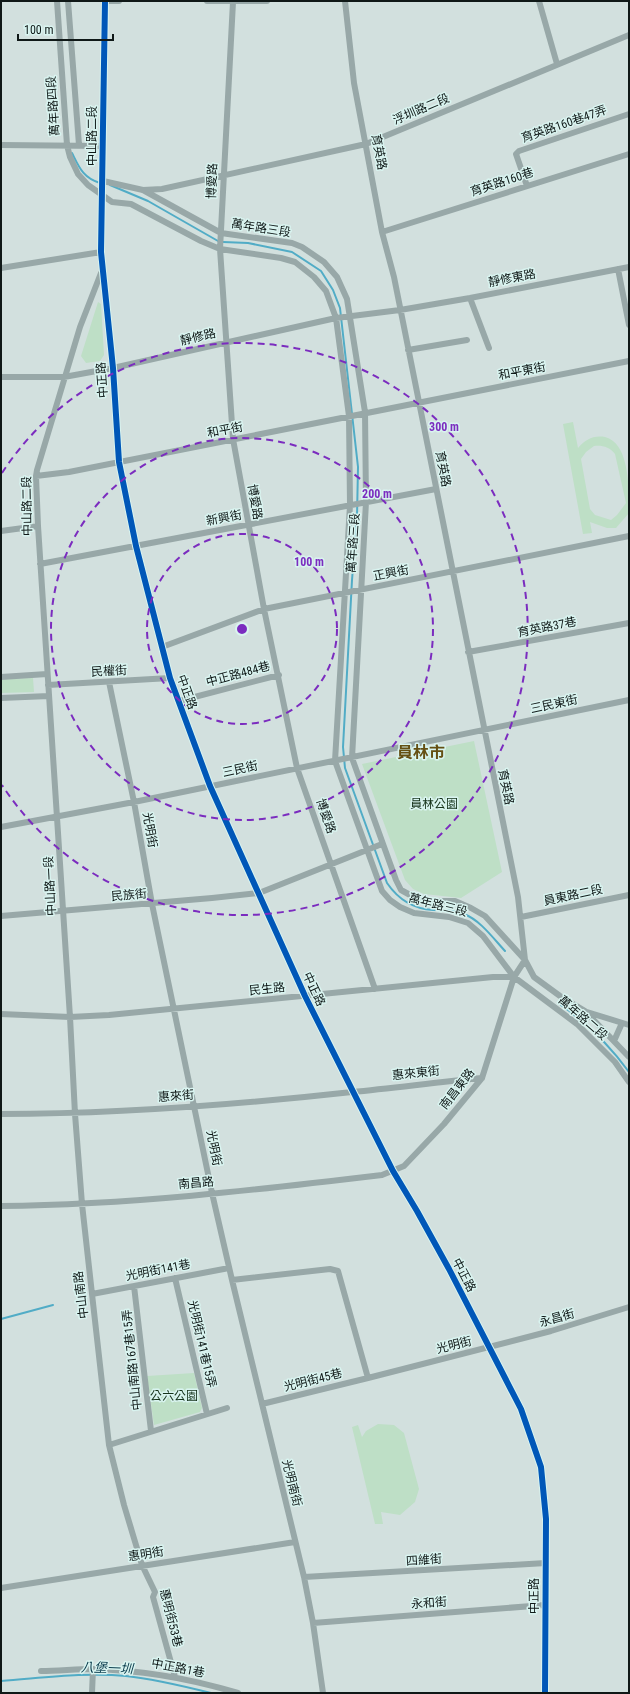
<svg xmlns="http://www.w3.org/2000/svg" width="630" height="1694" viewBox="0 0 630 1694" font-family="'Roboto Condensed','Noto Sans TC',sans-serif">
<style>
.green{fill:#bedfc6;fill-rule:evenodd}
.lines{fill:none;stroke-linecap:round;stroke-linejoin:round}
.stream{stroke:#51acc6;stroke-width:2}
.minor{stroke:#98a8a8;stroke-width:6}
.cycleway-casing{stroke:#d9f4f0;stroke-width:8}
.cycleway{stroke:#0057b8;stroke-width:6}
.ring{fill:none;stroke:#7b2cbf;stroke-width:2;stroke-dasharray:7 5}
.labels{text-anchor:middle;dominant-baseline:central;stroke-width:3;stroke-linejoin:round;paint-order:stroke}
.street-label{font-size:12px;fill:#0f1817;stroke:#d9f4f0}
.park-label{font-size:12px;fill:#133118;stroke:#d9f4f0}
.water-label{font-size:13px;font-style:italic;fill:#07394a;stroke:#d9f4f0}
.district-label{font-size:16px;font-weight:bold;fill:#644f13;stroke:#d9f4f0}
.centre{fill:#7b2cbf;stroke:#d9f4f0;stroke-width:2}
.ring-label{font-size:12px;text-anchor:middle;font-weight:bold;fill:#7b2cbf;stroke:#d9f4f0;stroke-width:3;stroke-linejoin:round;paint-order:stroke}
</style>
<rect width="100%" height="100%" fill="#d2e0de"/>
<!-- green -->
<path class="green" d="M98 302 101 304 104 355 100 361 86 363 81 356Z
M573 422 578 448C585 440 593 435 605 437 630 443 629 490 629 513L616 528H607L590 522 592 533 583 534 563 424ZM594 446C602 445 610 447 615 454L626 503 617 515 611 520 595 515 590 509 581 459 586 452Z
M33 678 34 692 1 693V679Z
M474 741 502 872 461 898 424 894 413 889 405 880 362 764Z
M194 1373 202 1408 200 1412 154 1425 147 1376Z
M378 1424 394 1425 404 1433 419 1489 415 1502 400 1515 381 1512 383 1524H375L352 1427 358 1425 362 1437 366 1431Z"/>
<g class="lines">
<!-- stream -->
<path class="stream" d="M72 153C79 167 83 178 100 183
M110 185 148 201 218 241
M223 242 248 243 292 252 321 271 333 290 340 308 358 467 357 517 352 580 343 747 345 768 387 883C398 899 414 909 433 910 444 910 454 910 464 914 480 920 493 938 505 951
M561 1005C587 1023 610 1046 629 1072
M1 1319 53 1305
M1 1681C43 1678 85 1672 126 1676 155 1679 183 1686 211 1693"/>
<!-- minor -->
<path class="minor" d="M57 1 67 145 70 157 78 174 88 185 112 202 131 204 201 241 220 249 281 258 295 262 314 277 326 291 336 318 349 416 350 505 335 761 382 891 390 900 400 907 414 913 449 917 468 923 483 936 514 977 577 1024 615 1062 629 1082
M68 1 79 145
M105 1 101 252 113 368 119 462 136 546 170 678 210 786 305 996 393 1171 417 1211 449 1269 521 1409 541 1467 546 1519 545 1693
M105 1H119
M207 1H267
M539 1 557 64
M233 2 220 249 233 439 264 609 297 768 375 989
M1 145 102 146
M103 181 143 190 221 233 292 243 302 247 324 262 337 277 347 299 365 412 366 502 352 758 396 880 401 890 421 901H455L471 908 485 916 525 960 534 977 560 996 585 1011 629 1057
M527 186 516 154 519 151 629 114
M143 190 162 189 366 144 629 35
M382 232 629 154
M1 268 101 252
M618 269 629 325
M101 273 80 327 37 470 36 476 38 526 70 1017 75 1114 82 1204 92 1294 109 1445 124 1505 142 1565 155 1592 153 1597 175 1677
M470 298 489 348
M408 350 467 340
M1 377H64L113 368 336 318 400 310 470 298 629 267
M36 476 69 472 629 361
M1 531 38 526
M40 564 436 489
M162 647 264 609 629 536
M468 652 629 623
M1 677 47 674
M109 682 134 802 152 904 212 1193 232 1280 330 1269 338 1271 368 1378 551 1331 629 1307
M48 685 170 678
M1 698 49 696
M179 701 279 675
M1 827 134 802 629 700
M1 916 212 898 259 893 382 844
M521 917 629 895
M587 1012 629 1025
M1 1014 70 1017 109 1015 493 977H514
M614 1041 622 1023
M1 1114C118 1114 235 1105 352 1092 395 1088 438 1082 482 1078
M1 1206C128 1205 256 1190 382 1175L404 1166 444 1124 482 1078 514 977 525 960 518 897 394 277 382 232 354 83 345 1
M175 1278 207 1414
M232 1280 304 1577 313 1623 323 1693
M134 1286 151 1431
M92 1294 229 1268
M262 1404 368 1378
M109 1445 227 1408
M304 1577 546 1563
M1 1588 295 1542
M313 1623 545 1605
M41 1671C58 1671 76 1669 93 1669 142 1670 191 1679 238 1693
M92 1693 93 1669"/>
<!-- cycleway casing -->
<g class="cycleway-casing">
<path id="cycleway" d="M105 1 101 252 113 368 119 462 136 546 170 678 210 786 305 996 393 1171 417 1211 449 1269 521 1409 541 1467 546 1519 545 1693"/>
</g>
<!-- cycleway -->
<use href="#cycleway" class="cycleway"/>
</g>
<!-- distance rings -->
<g class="ring">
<circle cx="242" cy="629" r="95"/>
<circle cx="242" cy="629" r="191"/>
<path d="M2 473A286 286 0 1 1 2 785"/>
</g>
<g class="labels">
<!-- street labels -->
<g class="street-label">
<text transform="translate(53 106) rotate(-94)">萬年路四段</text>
<text transform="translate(421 109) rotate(-23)">浮圳路二段</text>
<text transform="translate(564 124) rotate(-19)">育英路160巷47弄</text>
<text transform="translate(92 136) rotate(-90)">中山路二段</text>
<text transform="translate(379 152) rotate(79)">育英路</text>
<text transform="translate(212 181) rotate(-88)">博愛路</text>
<text transform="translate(502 182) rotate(-18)">育英路160巷</text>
<text transform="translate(261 228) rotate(9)">萬年路三段</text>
<text transform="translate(512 278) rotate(-11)">靜修東路</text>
<text transform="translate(198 337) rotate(-13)">靜修路</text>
<text transform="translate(522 371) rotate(-11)">和平東街</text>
<text transform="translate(102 380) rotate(-94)">中正路</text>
<text transform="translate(225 430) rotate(-11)">和平街</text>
<text transform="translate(443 469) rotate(79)">育英路</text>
<text transform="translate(255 502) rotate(80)">博愛路</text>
<text transform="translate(27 506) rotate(-91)">中山路二段</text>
<text transform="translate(224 518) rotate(-11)">新興街</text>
<text transform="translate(353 543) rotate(-86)">萬年路三段</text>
<text transform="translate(391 573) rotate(-11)">正興街</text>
<text transform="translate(547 627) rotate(-11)">育英路37巷</text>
<text transform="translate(109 671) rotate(-3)">民權街</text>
<text transform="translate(238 674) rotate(-15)">中正路484巷</text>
<text transform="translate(187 692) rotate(70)">中正路</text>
<text transform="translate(554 704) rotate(-12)">三民東街</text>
<text transform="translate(240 769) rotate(-12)">三民街</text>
<text transform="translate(506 787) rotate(78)">育英路</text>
<text transform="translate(326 816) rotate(71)">博愛路</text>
<text transform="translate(150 830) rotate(80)">光明街</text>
<text transform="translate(50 886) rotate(-93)">中山路一段</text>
<text transform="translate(129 895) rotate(-5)">民族街</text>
<text transform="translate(573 895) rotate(-12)">員東路二段</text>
<text transform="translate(438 905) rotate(14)">萬年路三段</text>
<text transform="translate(267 989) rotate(-6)">民生路</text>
<text transform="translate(314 989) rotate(65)">中正路</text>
<text transform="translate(583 1018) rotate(41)">萬年路二段</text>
<text transform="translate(416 1073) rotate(-6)">惠來東街</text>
<text transform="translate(457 1089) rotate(-52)">南昌東路</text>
<text transform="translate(176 1096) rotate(-4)">惠來街</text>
<text transform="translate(214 1148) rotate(79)">光明街</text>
<text transform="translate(196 1183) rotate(-5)">南昌路</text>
<text transform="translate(158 1270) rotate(-11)">光明街141巷</text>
<text transform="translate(464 1275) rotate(62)">中正路</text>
<text transform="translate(81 1295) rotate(-97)">中山南路</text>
<text transform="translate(557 1318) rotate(-16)">永昌街</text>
<text transform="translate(202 1344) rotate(77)">光明街141巷15弄</text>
<text transform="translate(454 1345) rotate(-14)">光明街</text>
<text transform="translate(132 1360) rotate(-96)">中山南路167巷15弄</text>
<text transform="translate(313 1380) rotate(-14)">光明街45巷</text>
<text transform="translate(292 1483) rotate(76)">光明南街</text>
<text transform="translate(146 1554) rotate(-9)">惠明街</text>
<text transform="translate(424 1560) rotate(-4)">四維街</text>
<text transform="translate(534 1596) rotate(-90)">中正路</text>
<text transform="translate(429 1603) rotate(-4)">永和街</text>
<text transform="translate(171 1618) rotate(76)">惠明街53巷</text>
<text transform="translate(178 1668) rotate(11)">中正路1巷</text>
</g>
<!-- park labels -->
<g class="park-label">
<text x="434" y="804">員林公園</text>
<text x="174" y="1396">公六公園</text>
</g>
<!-- water labels -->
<g class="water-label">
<text transform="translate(107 1668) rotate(2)">八堡一圳</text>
</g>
<!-- district labels -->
<g class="district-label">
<text x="421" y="752">員林市</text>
</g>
</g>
<circle cx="242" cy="629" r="6" class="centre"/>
<g class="ring-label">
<text x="444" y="431">300 m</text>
<text x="377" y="498">200 m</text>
<text x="309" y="566">100 m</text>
</g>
<!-- border -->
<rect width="630" height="1694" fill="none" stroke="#0f1817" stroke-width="4"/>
<!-- scale -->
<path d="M18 34v6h95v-6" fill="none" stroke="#0f1817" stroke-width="2"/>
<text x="24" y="34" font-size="12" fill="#0f1817" stroke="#d9f4f0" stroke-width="3" paint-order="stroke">100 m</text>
</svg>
